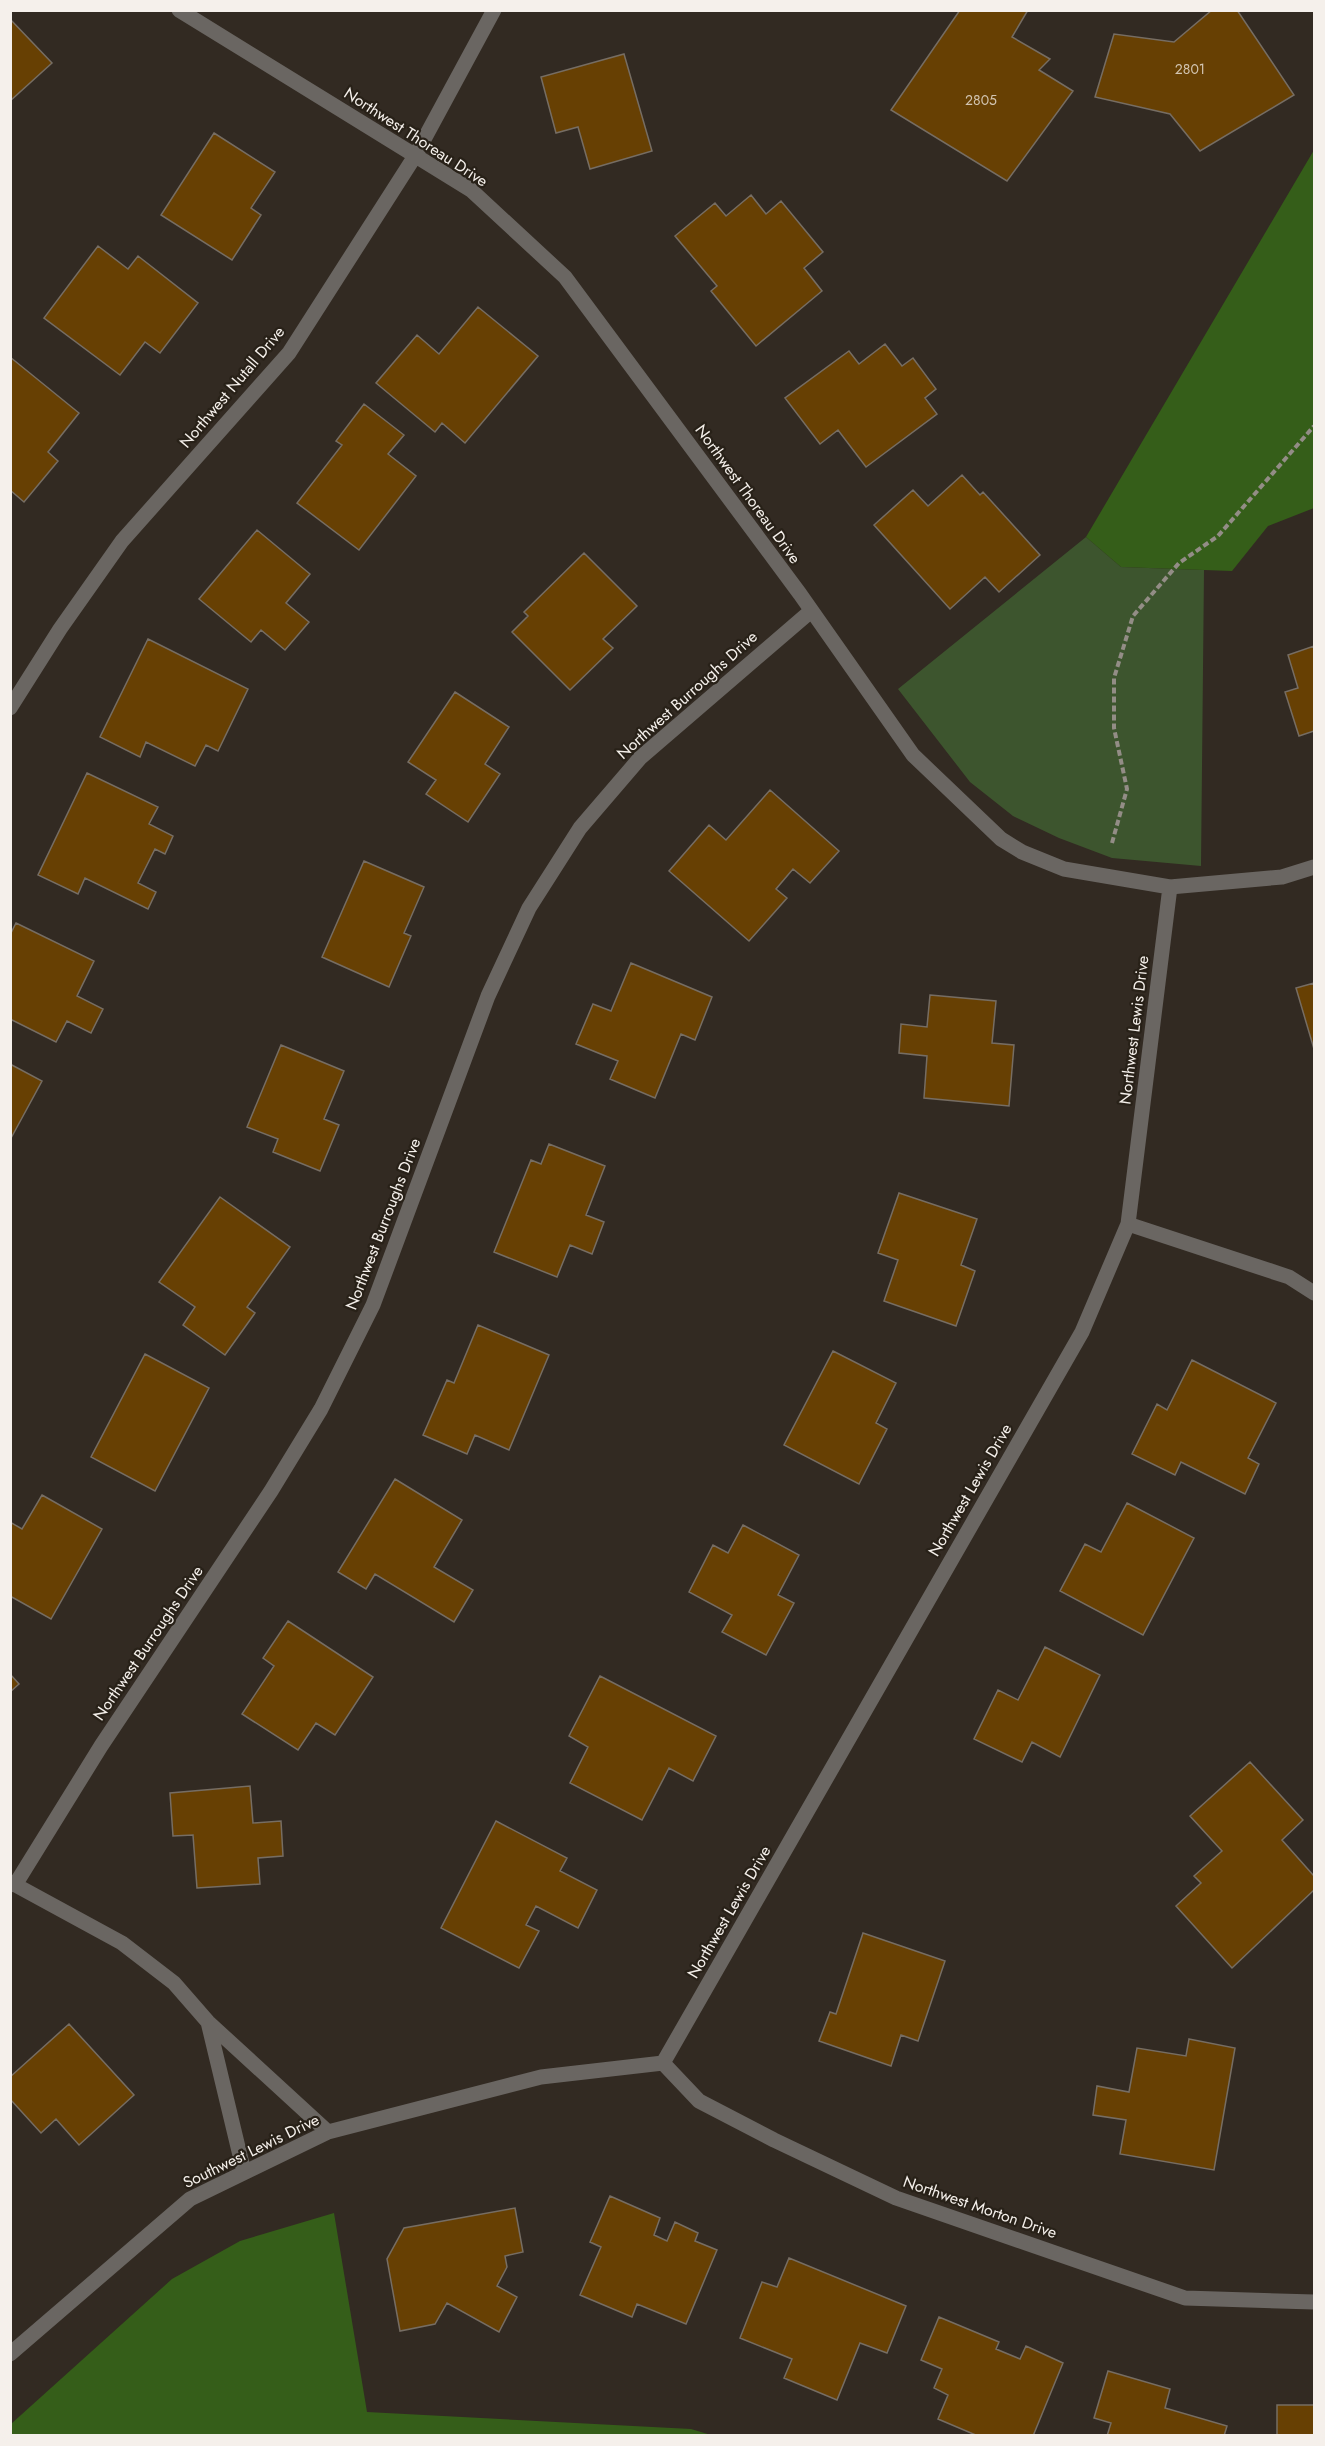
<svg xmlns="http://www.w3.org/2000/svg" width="1325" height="2446" viewBox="0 0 1325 2446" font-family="Jost,sans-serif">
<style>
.green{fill:#3d552e}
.forest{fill:#355e19}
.building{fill:#674003;stroke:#766d63;stroke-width:1.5}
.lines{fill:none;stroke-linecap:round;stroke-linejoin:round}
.path{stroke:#938d86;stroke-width:4;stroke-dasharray:6 3;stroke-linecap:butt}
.street{stroke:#6a6662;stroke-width:15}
.labels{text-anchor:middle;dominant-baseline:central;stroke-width:4.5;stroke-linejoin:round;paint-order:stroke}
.number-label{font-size:14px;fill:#d2c4b1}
.street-label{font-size:16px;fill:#f5f0eb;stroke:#282118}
</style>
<rect width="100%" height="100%" fill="#322a22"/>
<!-- green -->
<path class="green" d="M1086 537 1121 567 1204 570 1201 866 1112 858 1059 838 1013 816 970 782 898 689Z"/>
<!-- forest -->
<path class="forest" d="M1314 150V508L1268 526 1232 571 1121 567 1086 537Z
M334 2213 367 2412 691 2429 711 2435H11V2424L172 2279 240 2241Z"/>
<!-- building -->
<path class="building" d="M960 10H1028L1012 37 1050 59 1039 70 1073 91 1007 181 891 110Z
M1212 10H1237L1294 95 1200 151 1170 114 1095 97 1114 34 1174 42Z
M10 19 52 63 10 101Z
M624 54 652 151 590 169 578 127 556 133 541 77Z
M214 133 275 172 251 208 261 215 232 260 161 215Z
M751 195 766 214 781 201 823 252 804 268 822 291 756 346 711 291 717 286 675 236 715 203 726 216Z
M98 246 128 269 138 256 198 303 160 353 145 342 120 375 44 318Z
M478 307 538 356 465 443 442 423 435 432 376 383 417 335 439 354Z
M885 344 902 366 913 358 936 389 925 398 937 414 866 467 838 430 820 444 785 398 849 351 859 364Z
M10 357 79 413 48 452 58 461 24 502 10 490Z
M364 404 404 435 388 454 416 476 359 550 297 503 342 445 336 441Z
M962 475 980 495 983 492 1040 555 999 592 985 577 950 609 874 525 913 490 928 506Z
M257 530 310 574 286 603 309 622 285 650 261 630 251 642 199 599Z
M584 553 637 606 603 639 613 648 570 690 512 632 528 616 524 612Z
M148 639 248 689 218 751 206 745 195 766 146 742 140 757 100 737Z
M1314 646V731L1299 736 1285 692 1298 688 1288 655Z
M455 692 509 727 485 764 500 774 468 822 426 794 436 780 408 762Z
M87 773 158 807 149 824 173 836 165 854 155 849 138 883 156 892 148 909 85 878 78 894 38 875Z
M770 790 839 851 810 883 793 869 776 889 787 898 749 941 669 871 709 825 726 840Z
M364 861 424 887 404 933 411 936 389 987 322 957Z
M16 923 94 961 77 996 103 1009 91 1033 67 1021 56 1042 10 1019V935Z
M631 963 712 997 695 1040 681 1034 655 1098 610 1079 618 1061 576 1044 593 1004 611 1011Z
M1314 983V1049L1296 988Z
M930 995 996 1001 992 1043 1014 1045 1009 1106 924 1098 927 1056 899 1053 901 1024 927 1027Z
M281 1045 344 1071 324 1119 339 1125 320 1171 273 1152 278 1139 247 1127Z
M10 1064 42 1081 10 1140Z
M549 1144 605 1166 586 1215 604 1222 592 1254 570 1245 557 1277 494 1252 531 1160 541 1164Z
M899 1193 977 1219 961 1265 975 1271 956 1326 884 1301 898 1260 878 1253Z
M220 1197 290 1247 247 1307 255 1313 225 1355 183 1325 195 1307 159 1282Z
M478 1325 549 1355 509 1450 475 1435 467 1454 423 1435 447 1380 454 1383Z
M833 1351 896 1383 876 1423 887 1429 859 1484 784 1445Z
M145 1354 209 1388 155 1491 91 1457Z
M1192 1360 1276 1403 1248 1458 1259 1464 1245 1494 1181 1462 1175 1475 1132 1454 1157 1404 1167 1410Z
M395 1479 462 1520 434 1567 473 1590 454 1622 375 1574 366 1589 338 1572Z
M42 1495 102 1529 51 1619 10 1596V1522L22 1529Z
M1127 1503 1194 1538 1143 1635 1060 1591 1085 1544 1101 1552Z
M743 1525 799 1555 778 1595 794 1603 766 1655 722 1632 732 1615 689 1592 713 1545 728 1553Z
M288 1621 373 1677 335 1735 316 1723 298 1750 242 1714 274 1666 263 1658Z
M1045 1647 1100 1675 1060 1757 1032 1742 1022 1762 974 1739 998 1690 1018 1700Z
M10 1674 19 1684 10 1692Z
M600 1676 716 1736 693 1781 669 1768 642 1820 570 1783 588 1747 569 1736Z
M1250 1762 1303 1820 1282 1840 1314 1876V1890L1232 1968 1176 1906 1201 1883 1194 1876 1222 1851 1190 1816Z
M250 1786 253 1823 281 1821 283 1856 258 1858 260 1884 197 1888 193 1835 173 1836 170 1793Z
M496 1821 567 1858 560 1871 597 1890 578 1928 536 1906 526 1925 539 1931 519 1968 441 1928Z
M863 1933 945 1961 918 2041 901 2035 891 2066 819 2041 830 2012 836 2014Z
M69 2024 134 2095 79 2145 56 2119 41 2133 10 2099V2077Z
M1189 2039 1235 2048 1214 2170 1120 2154 1126 2120 1093 2115 1097 2086 1129 2092 1137 2048 1186 2056Z
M610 2196 660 2218 654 2235 667 2241 675 2222 698 2233 695 2241 717 2250 686 2324 637 2304 632 2317 580 2295 601 2247 590 2242Z
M515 2208 523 2252 505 2256 507 2267 497 2286 517 2297 499 2332 447 2303 435 2324 400 2331 387 2259 404 2228Z
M789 2258 906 2306 887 2353 860 2343 837 2400 784 2378 792 2359 740 2338 762 2282 777 2287Z
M939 2317 999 2342 996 2349 1020 2359 1026 2346 1063 2363 1033 2436H978L938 2419 948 2395 934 2388 942 2369 921 2360Z
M1108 2371 1170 2389 1165 2408 1227 2426 1224 2436H1107L1111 2423 1094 2418Z
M1277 2405H1314V2436H1277Z"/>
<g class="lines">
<!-- path -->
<path class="path" d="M1112 843 1127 789 1114 728V678L1133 616 1179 563 1218 536 1314 426"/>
<!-- street -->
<path class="street" d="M179 10 471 190 565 277 800 594 913 755 1001 839 1022 852 1064 869 1170 887 1282 877 1314 867
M10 708 60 629 122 541 289 353 415 156 494 10
M1128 1224 1289 1277 1314 1293
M10 1882 122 1943 174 1983 208 2022 328 2132
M15 1885 101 1746 271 1491 321 1409 373 1305 488 996 529 908 580 828 640 758 811 611
M208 2022 244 2172
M663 2063 1082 1332 1128 1224 1170 887
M663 2063 699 2101 774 2140 896 2198 1185 2298 1314 2302
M10 2354 190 2199 328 2132 541 2077 663 2063"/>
</g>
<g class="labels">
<!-- number labels -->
<g class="number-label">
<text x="1190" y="69">2801</text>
<text x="981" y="100">2805</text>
</g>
<!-- street labels -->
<g class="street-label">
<text transform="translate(416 137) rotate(33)">Northwest Thoreau Drive</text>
<text transform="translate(232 387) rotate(-50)">Northwest Nutall Drive</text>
<text transform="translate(748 494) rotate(54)">Northwest Thoreau Drive</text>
<text transform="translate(687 695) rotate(-42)">Northwest Burroughs Drive</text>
<text transform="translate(1134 1030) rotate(-83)">Northwest Lewis Drive</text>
<text transform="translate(383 1224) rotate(-69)">Northwest Burroughs Drive</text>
<text transform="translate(970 1490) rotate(-60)">Northwest Lewis Drive</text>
<text transform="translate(148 1643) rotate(-56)">Northwest Burroughs Drive</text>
<text transform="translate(729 1912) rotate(-60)">Northwest Lewis Drive</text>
<text transform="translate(251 2151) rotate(-26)">Southwest Lewis Drive</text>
<text transform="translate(980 2207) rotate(19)">Northwest Morton Drive</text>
</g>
</g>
<!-- border -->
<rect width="1325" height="2446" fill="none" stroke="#f5f0eb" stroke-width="24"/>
</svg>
